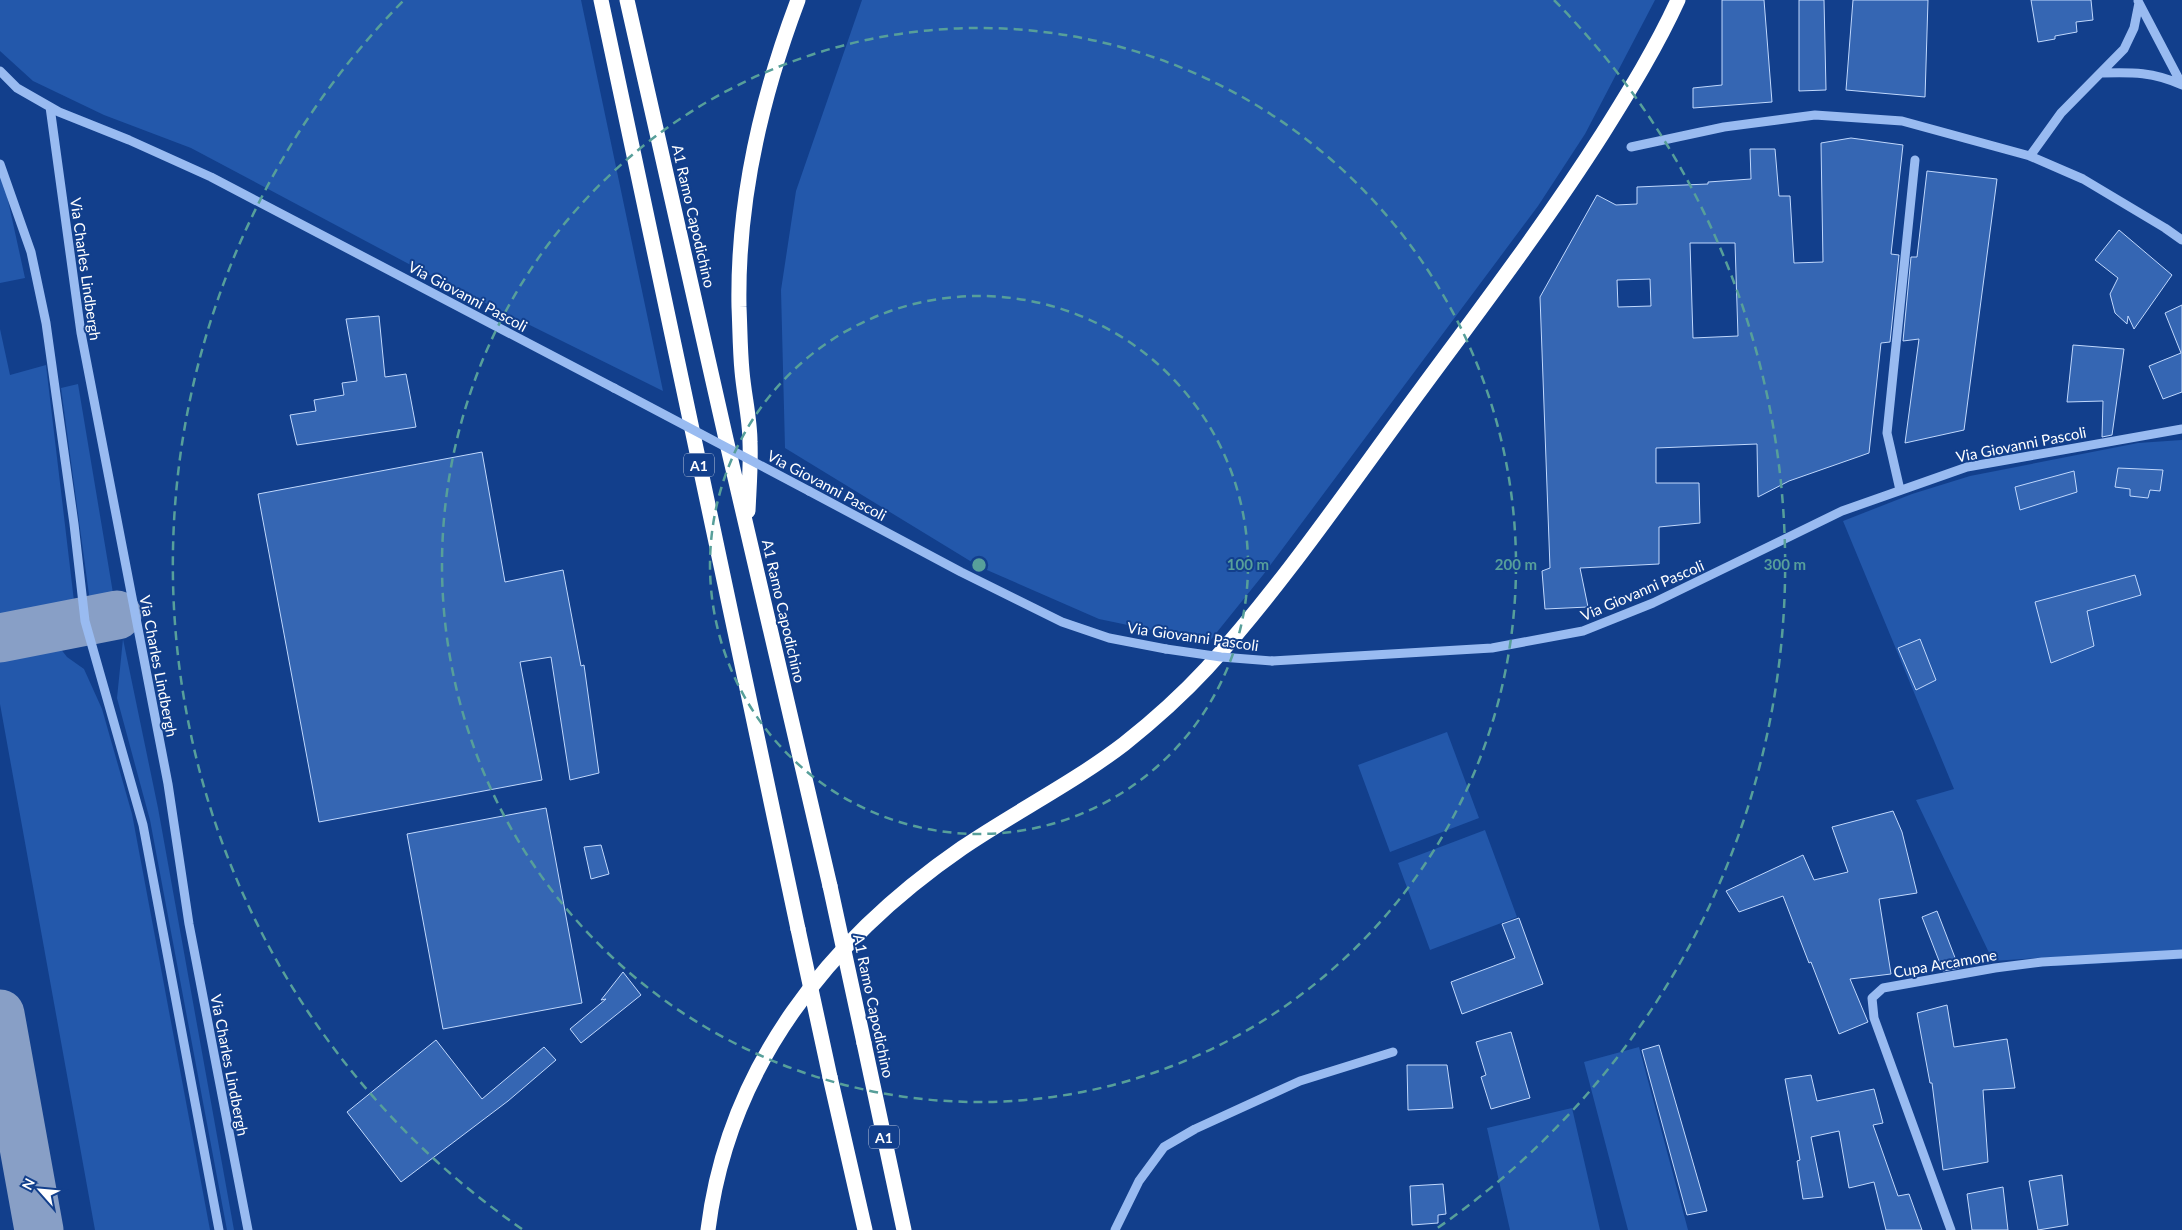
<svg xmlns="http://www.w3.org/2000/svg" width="2182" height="1230" viewBox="0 0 2182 1230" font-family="Lato,sans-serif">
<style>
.green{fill:#2358ab}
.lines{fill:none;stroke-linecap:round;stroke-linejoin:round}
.taxiway{stroke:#889fc6;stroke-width:49}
.building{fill:#3566b3;stroke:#c0d8fd;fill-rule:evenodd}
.minor{stroke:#99bbf1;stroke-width:9}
.highway{stroke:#fff;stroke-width:15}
.minor-bridge{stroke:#99bbf1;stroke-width:9}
.highway-bridge{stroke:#fff;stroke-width:15}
.ring{fill:none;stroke:#579f9a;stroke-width:2.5;stroke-dasharray:9 6}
.labels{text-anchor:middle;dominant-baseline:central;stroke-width:4;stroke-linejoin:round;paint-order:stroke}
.shield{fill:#123f8c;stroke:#b8c5dc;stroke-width:1}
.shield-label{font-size:14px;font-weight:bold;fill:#fff}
.street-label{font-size:15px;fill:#fff;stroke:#123f8c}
.centre{fill:#579f9a;stroke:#123f8c;stroke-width:2.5}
.ring-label{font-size:15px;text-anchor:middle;font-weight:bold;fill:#579f9a;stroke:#123f8c;stroke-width:4;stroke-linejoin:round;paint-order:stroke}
</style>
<rect width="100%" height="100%" fill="#123f8c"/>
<!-- green -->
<path class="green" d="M0 0H581L663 391 437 279 191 148 104 115 33 81 0 51Z
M862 0H1655L1585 134 1538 206 1263 575 1209 642 1099 619 980 567 785 448 781 290 796 191Z
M0 164 25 278 0 283Z
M0 329 10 375 46 365 74 601 0 617Z
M78 384 114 599 90 602 61 388Z
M2182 440V959L2054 966 2052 957 1993 961 1916 800 1954 789 1843 521 1912 494 1970 476 2138 443Z
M123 639 158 808 234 1230H227L150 820 117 698Z
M60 648 67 657 84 669 102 709 132 814 210 1230H95L0 704V662Z
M1447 732 1479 818 1390 852 1358 765Z
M1485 830 1517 917 1430 950 1398 863Z
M1639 1047 1688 1230H1628L1584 1062Z
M1572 1108 1600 1230H1510L1487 1128Z"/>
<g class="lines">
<!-- taxiway -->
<path class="taxiway" d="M0 638 117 615
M0 1014 39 1230"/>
</g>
<!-- building -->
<path class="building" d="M1722 0H1764L1772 102 1693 108V88L1722 85Z
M1799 0H1824L1826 90 1799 91Z
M1853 0H1928L1925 97 1846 90Z
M2031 0H2091L2093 20 2076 22 2077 32 2055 36V39L2038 42Z
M1851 138 1903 145 1891 254 1899 255 1890 342 1881 343 1869 453 1789 481 1758 497 1757 444 1656 448V483H1699L1700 523 1659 527V564L1580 568 1588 607 1545 609 1542 571 1550 568 1540 297 1597 195 1616 205 1637 204V187L1708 184V182L1751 179 1750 149H1775L1779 196H1790L1794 263 1823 262 1821 143ZM1690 243H1735L1738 336 1693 338ZM1650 279 1651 306 1618 307 1617 280Z
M1927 171 1997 179 1964 430 1905 443 1919 339 1903 341 1911 257H1917Z
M2119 230 2172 275 2134 329 2128 316 2127 324 2115 313 2110 294 2118 278 2095 260Z
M2182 305V392L2163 399 2149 366 2181 353 2165 313Z
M379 316 385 377 406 374 416 427 297 445 290 415 316 411 314 400 344 395 342 383 357 381 346 319Z
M2073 345 2124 349 2112 435 2102 437 2103 401 2067 402Z
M482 452 505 582 563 570 581 666 584 665 599 773 570 780 551 657 520 662 542 780 319 822 258 494Z
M2118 468 2163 470 2160 491 2150 490 2148 498 2130 496V489L2115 487Z
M2074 471 2077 492 2020 510 2015 487Z
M2135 575 2141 595 2087 611 2094 646 2051 663 2035 602Z
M1920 639 1936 680 1916 690 1898 648Z
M546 808 582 1003 443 1029 407 834Z
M1893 811 1902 832 1917 893 1879 899 1891 974 1850 979 1868 1022 1839 1034 1811 962 1809 963 1783 896 1739 912 1726 891 1803 855 1814 880 1848 872 1832 827Z
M601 845 609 874 591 879 584 847Z
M1937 911 1959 968 1943 971 1922 917Z
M1519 918 1543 984 1462 1014 1451 982 1515 958 1502 924Z
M623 972 641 995 581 1043 570 1029 606 999 601 1000Z
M1947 1005 1954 1047 2007 1039 2015 1088 1983 1090 1988 1162 1943 1170 1932 1083H1930L1917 1013Z
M1511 1032 1530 1098 1491 1109 1481 1077 1486 1075 1476 1042Z
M436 1040 482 1099 544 1047 556 1060 508 1101 401 1182 347 1112Z
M1659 1045 1707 1211 1687 1215 1642 1050Z
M1407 1065H1447L1453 1108 1408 1110Z
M1811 1075 1817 1101 1874 1089 1883 1123 1873 1125 1898 1196 1909 1194 1922 1230H1886L1874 1182 1849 1188 1839 1131 1811 1137 1823 1197 1803 1199 1797 1161 1800 1160 1785 1079Z
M2062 1175 2068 1225 2038 1230 2029 1181Z
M1443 1184 1446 1214 1438 1215V1223L1412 1225 1410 1186Z
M2003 1187 2008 1230H1972L1967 1194Z"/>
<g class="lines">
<!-- minor -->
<path class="minor" d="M2138 1 2182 85
M0 71 17 88 59 112 129 140 211 177 614 388
M2102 73C2132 72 2154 72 2182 85
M50 107 81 333 168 784 189 924 248 1230
M1631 147 1724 127 1815 115 1902 121 2030 156 2083 179 2165 228 2182 240
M2030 156 2061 113 2124 49 2134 28 2139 3
M0 164 31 252 46 323 74 524 85 621 143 825 219 1230
M1900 490 1887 433 1915 160
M809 491 961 572 1062 622 1109 638 1166 649
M1272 661 1492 648 1583 631 1653 603 1842 511 1967 467 2182 429
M1115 1230 1139 1181 1164 1147 1195 1129 1300 1081 1393 1052
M1951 1230 1874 1018 1872 998 1883 988 1995 968 2042 962 2182 954"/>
<!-- highway -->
<path class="highway" d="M601 0 798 929
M627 0 726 439 830 886
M748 511C749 488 751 465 750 442 750 419 744 395 742 371 740 350 740 328 739 307 737 201 761 98 798 0
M864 1043 904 1230
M830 1077 865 1230
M708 1230C728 1066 830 939 962 848 1015 812 1073 783 1124 744 1153 721 1182 695 1207 668 1285 582 1353 481 1422 388 1484 304 1547 221 1603 133 1630 90 1657 46 1678 0"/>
<!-- minor-bridge -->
<path class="minor-bridge" d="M614 388 809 491
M1166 649 1221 657 1272 661"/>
<!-- highway-bridge -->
<path class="highway-bridge" d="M830 886 864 1043
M798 929 830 1077"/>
</g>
<!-- distance rings -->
<g class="ring">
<circle cx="979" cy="565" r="269"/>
<circle cx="979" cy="565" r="537"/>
<path d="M522 1229A806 806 0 0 1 404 0M1554 0A806 806 0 0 1 1436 1229"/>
</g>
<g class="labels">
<!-- shield labels -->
<g class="shield">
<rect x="684" y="453.5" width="30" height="23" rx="4"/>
<rect x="869" y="1125.5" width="30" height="23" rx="4"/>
</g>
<g class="shield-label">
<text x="699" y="465">A1</text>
<text x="884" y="1137">A1</text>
</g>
<!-- street labels -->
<g class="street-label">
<text transform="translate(694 216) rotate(77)">A1 Ramo Capodichino</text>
<text transform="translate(86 269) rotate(82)">Via Charles Lindbergh</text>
<text transform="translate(468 296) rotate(28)">Via Giovanni Pascoli</text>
<text transform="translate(2021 444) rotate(-11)">Via Giovanni Pascoli</text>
<text transform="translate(827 485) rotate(28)">Via Giovanni Pascoli</text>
<text transform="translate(1642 590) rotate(-23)">Via Giovanni Pascoli</text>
<text transform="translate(784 611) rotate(77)">A1 Ramo Capodichino</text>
<text transform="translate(1193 636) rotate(8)">Via Giovanni Pascoli</text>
<text transform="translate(159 666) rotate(79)">Via Charles Lindbergh</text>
<text transform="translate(1945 963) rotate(-10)">Cupa Arcamone</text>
<text transform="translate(874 1006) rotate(78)">A1 Ramo Capodichino</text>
<text transform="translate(230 1065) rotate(79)">Via Charles Lindbergh</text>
</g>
</g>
<circle cx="979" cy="565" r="8" class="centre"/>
<g class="ring-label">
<text x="1248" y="570">100 m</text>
<text x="1516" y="570">200 m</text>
<text x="1785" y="570">300 m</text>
</g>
<!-- north arrow -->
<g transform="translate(40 1190) rotate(297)" stroke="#123f8c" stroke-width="4" paint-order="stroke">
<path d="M0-4L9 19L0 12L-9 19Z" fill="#ffffff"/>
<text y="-8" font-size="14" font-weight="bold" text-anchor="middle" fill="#ffffff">N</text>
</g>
</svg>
